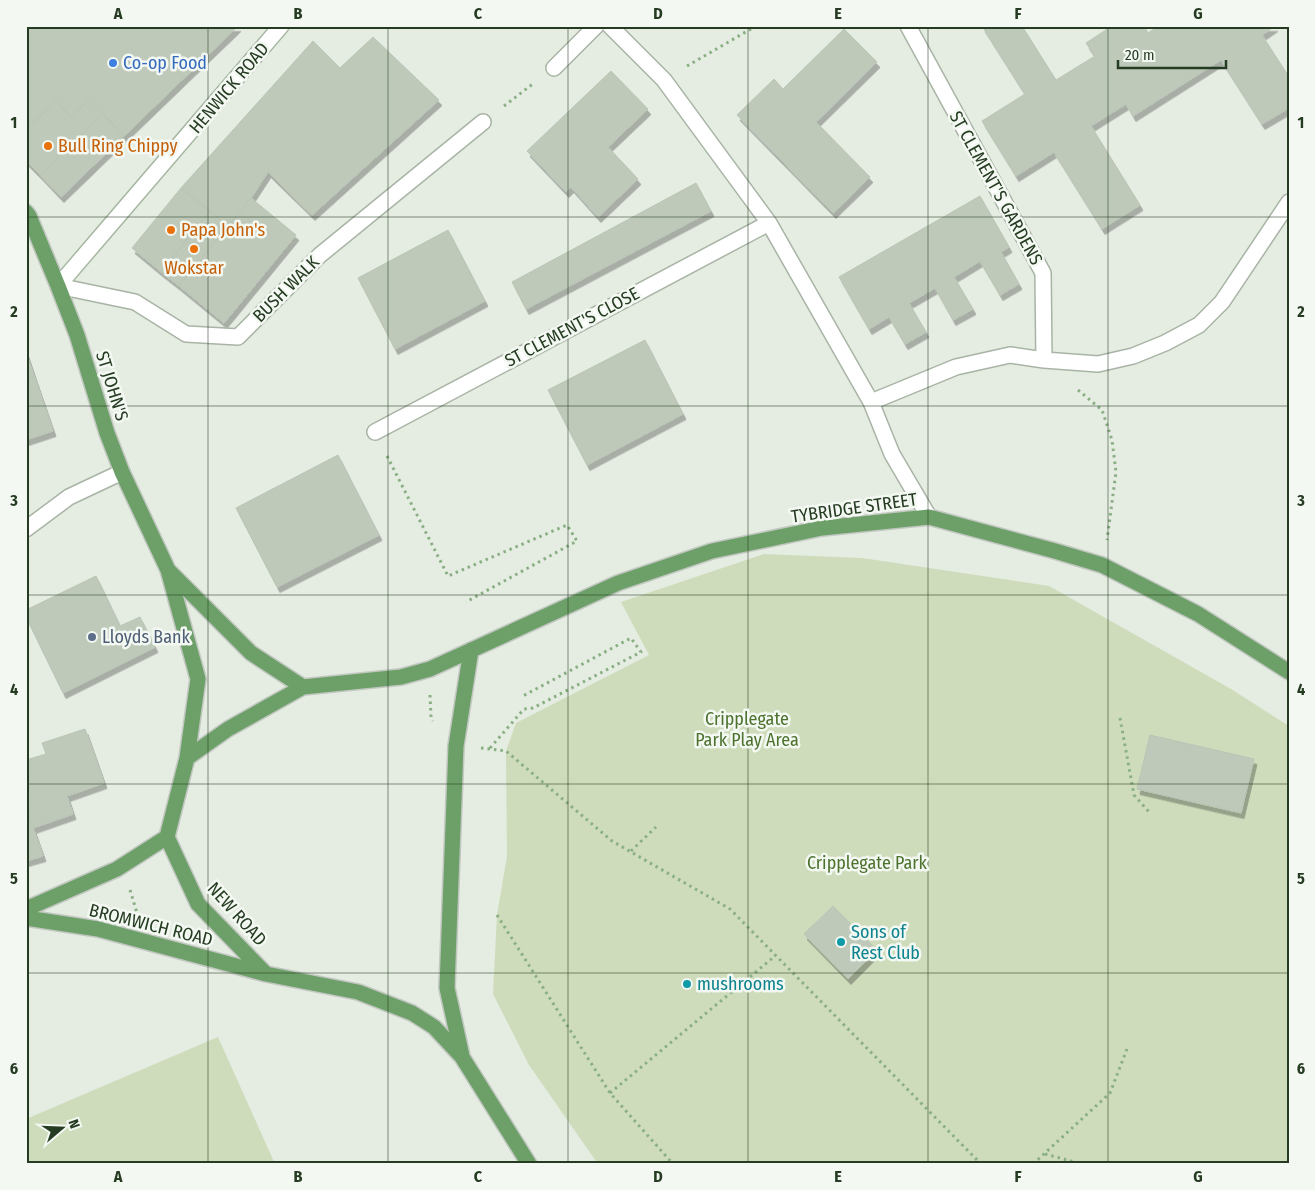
<svg xmlns="http://www.w3.org/2000/svg" width="1315" height="1190" viewBox="0 0 1315 1190" font-family="'Fira Sans Condensed',sans-serif">
<style>
.green{fill:#cedcbb}
.building{fill:#bec9ba;stroke:#b9c5b5;filter:url(#shadow)}
.lines{fill:none;stroke-linecap:round;stroke-linejoin:round}
.minor-casing{stroke:#a8b4a5;stroke-width:18}
.secondary-casing{stroke:#a5b7a1;stroke-width:18}
.primary-casing{stroke:#c2c8c1;stroke-width:18}
.path{stroke:#89af83;stroke-width:3;stroke-dasharray:2.5 4;stroke-linecap:butt}
.minor{stroke:#fff;stroke-width:15}
.secondary{stroke:#fff;stroke-width:15}
.primary{stroke:#6ca068;stroke-width:15}
.grid{fill:none;stroke:#253c22;stroke-width:1;stroke-opacity:0.55}
.shop-dot{fill:#3f7fe0;stroke:#f4f8f2;stroke-width:2}
.food-dot{fill:#e8710a;stroke:#f4f8f2;stroke-width:2}
.service-dot{fill:#5c6f8a;stroke:#f4f8f2;stroke-width:2}
.culture-dot{fill:#0f9aa8;stroke:#f4f8f2;stroke-width:2}
.labels{text-anchor:middle;dominant-baseline:central;stroke-width:5;stroke-linejoin:round;paint-order:stroke}
.shop-label{font-size:18px;fill:#366cbe;stroke:#f4f8f2;text-anchor:start}
.street-label{font-size:18px;fill:#253c22;stroke:#f4f8f2}
.food-label{font-size:18px;fill:#c56008;stroke:#f4f8f2;text-anchor:start}
.service-label{font-size:18px;fill:#4e5e75;stroke:#f4f8f2;text-anchor:start}
.park-label{font-size:18px;fill:#4c722e;stroke:#f4f8f2}
.culture-label{font-size:18px;fill:#0d838f;stroke:#f4f8f2;text-anchor:start}
.neatline{fill:none;stroke:#253c22;stroke-width:2}
.grid-label{font-size:16px;text-anchor:middle;font-weight:bold;fill:#253c22}
</style>
<defs>
<filter id="shadow"><feDropShadow dx="3" dy="5.5" stdDeviation="0" flood-color="#0004"/></filter>
</defs>
<rect width="100%" height="100%" fill="#e5ece2"/>
<!-- green -->
<path class="green" d="M764 554 862 558 1049 586 1231 689 1289 726V1164H598L529 1065 493 994 497 915 507 856 506 751 516 723 649 655 621 602Z
M218 1037 275 1164H26V1119Z"/>
<!-- building -->
<path class="building" d="M26 26H238L124 136 89 100 71 117 56 101 26 130Z
M982 26H1022L1056 80 1095 56 1086 43 1112 26H1144L1148 33 1159 26H1275L1262 35 1289 77V108L1262 124 1221 60 1133 116 1126 104 1091 126 1140 205 1102 229 1054 152 1016 176 982 121 1025 94Z
M844 29 877 62 816 122 870 177 833 213 737 115 774 79 783 89Z
M373 37 439 100 312 215 268 172 251 198 228 226 181 188 313 41 340 68Z
M611 71 648 109 608 147 638 179 598 217 571 187 566 192 527 151Z
M89 100 103 114 40 175 26 161V130L56 101 71 117Z
M103 114 124 136 61 197 40 175Z
M696 183 711 211 526 309 512 282Z
M181 188 210 211 161 272 132 248Z
M980 196 1009 247 1001 252 1019 284 1000 295 980 261 954 277 973 309 953 320 935 288 909 303 926 332 905 344 889 317 869 329 839 277Z
M251 198 296 235 224 323 179 286Z
M210 211 228 226 179 286 161 272Z
M448 230 485 301 395 349 358 278Z
M645 340 683 414 587 465 548 390Z
M26 352 34 376 26 379Z
M34 376 53 431 26 440V379Z
M338 455 379 535 277 587 236 508Z
M96 576 120 626 140 617 155 647 63 693 26 617V610Z
M85 729 104 783 67 796 73 814 33 828 26 808V760L46 754 42 743Z
M1150 735 1254 759 1241 813 1137 789Z
M26 808 43 856 26 861Z
M833 906 877 950 848 979 804 934Z"/>
<g class="lines">
<!-- minor casing -->
<g class="minor-casing">
<path id="minor" d="M610 26 664 80 769 223 871 402 892 454 929 517
M908 26 1043 273 1044 360
M554 68 596 26
M58 286 135 302 186 334 238 337 320 255 483 122
M871 402 956 367 1010 355 1044 360 1098 364 1133 356 1165 343 1199 325 1222 302 1289 202
M375 432 769 223
M26 529 69 497 122 472"/>
</g>
<!-- secondary casing -->
<g class="secondary-casing">
<path id="secondary" d="M58 286 281 26"/>
</g>
<!-- primary casing -->
<g class="primary-casing">
<path id="primary" d="M26 212 29 216 58 286 77 335 107 433 122 472 168 570 198 679 187 758 167 837 198 904 266 974
M169 571 251 653 303 687
M187 758 228 729 303 687 401 677 430 669 618 583 712 551 822 528 929 517 1055 551 1102 565 1198 614 1289 672
M26 909 117 869 167 837
M26 918 98 929 266 974 358 992 412 1013 434 1027 462 1057 529 1164
M462 1056 447 988 456 746 471 650"/>
</g>
<!-- path -->
<path class="path" d="M687 66 756 26
M504 106 534 83
M1078 390 1102 410 1112 440 1116 472 1107 540
M387 456 448 576 567 525 577 541 466 602
M430 695 431 717 433 721
M1120 718 1134 795 1150 813
M481 748 506 751 612 841 730 909 981 1164
M490 748 524 709 533 708 641 652 631 638 521 697
M631 851 656 827
M130 890 137 913
M497 915 610 1093 673 1164
M610 1093 775 956
M1045 1154 1071 1161 1070 1164
M1033 1164 1110 1093 1127 1049"/>
<!-- minor -->
<use href="#minor" class="minor"/>
<!-- secondary -->
<use href="#secondary" class="secondary"/>
<!-- primary -->
<use href="#primary" class="primary"/>
</g>
<!-- grid -->
<path class="grid" d="M208 26V1164M388 26V1164M568 26V1164M748 26V1164M928 26V1164M1108 26V1164M26 217H1289M26 406H1289M26 595H1289M26 784H1289M26 973H1289"/>
<!-- markers -->
<circle class="shop-dot" cx="113" cy="63" r="5"/>
<g class="food-dot">
<circle cx="48" cy="146" r="5"/>
<circle cx="171" cy="230" r="5"/>
<circle cx="194" cy="249" r="5"/>
</g>
<circle class="service-dot" cx="92" cy="637" r="5"/>
<g class="culture-dot">
<circle cx="841" cy="942" r="5"/>
<circle cx="687" cy="984" r="5"/>
</g>
<g class="labels">
<!-- shop labels -->
<g class="shop-label">
<text x="123" y="63">Co-op Food</text>
</g>
<!-- street labels -->
<g class="street-label">
<text transform="translate(229 88) rotate(-50)">HENWICK ROAD</text>
<text transform="translate(996 188) rotate(61)">ST CLEMENT'S GARDENS</text>
<text transform="translate(286 289) rotate(-45)">BUSH WALK</text>
<text transform="translate(572 327) rotate(-28)">ST CLEMENT'S CLOSE</text>
<text transform="translate(112 386) rotate(73)">ST JOHN'S</text>
<text transform="translate(854 508) rotate(-8)">TYBRIDGE STREET</text>
<text transform="translate(237 914) rotate(48)">NEW ROAD</text>
<text transform="translate(151 925) rotate(14)">BROMWICH ROAD</text>
</g>
<!-- food labels -->
<g class="food-label">
<text x="58" y="146">Bull Ring Chippy</text>
<text x="181" y="230">Papa John's</text>
<text x="194" y="268" text-anchor="middle">Wokstar</text>
</g>
<!-- service labels -->
<g class="service-label">
<text x="102" y="637">Lloyds Bank</text>
</g>
<!-- park labels -->
<g class="park-label">
<text x="747" y="719">Cripplegate<tspan x="747" dy="21">Park Play Area</tspan></text>
<text x="867" y="863">Cripplegate Park</text>
</g>
<!-- culture labels -->
<g class="culture-label">
<text x="851" y="932">Sons of<tspan x="851" dy="21">Rest Club</tspan></text>
<text x="697" y="984">mushrooms</text>
</g>
</g>
<!-- border -->
<rect width="1315" height="1190" fill="none" stroke="#f4f8f2" stroke-width="55"/>
<!-- north arrow -->
<g transform="translate(62 1128) rotate(71)" stroke="#f4f8f2" stroke-width="4" paint-order="stroke">
<path d="M0-4L9 19L0 12L-9 19Z" fill="#253c22"/>
<text y="-8" font-size="14" font-weight="bold" text-anchor="middle" fill="#253c22">N</text>
</g>
<!-- scale -->
<path d="M1118 60v8h108v-8" fill="none" stroke="#253c22" stroke-width="2.5"/>
<text x="1125" y="60" font-size="15" fill="#253c22" stroke="#f4f8f2" stroke-width="4" paint-order="stroke">20 m</text>
<rect x="28" y="28" width="1260" height="1134" class="neatline"/>
<g class="grid-label">
<text x="118" y="19">A</text>
<text x="298" y="19">B</text>
<text x="478" y="19">C</text>
<text x="658" y="19">D</text>
<text x="838" y="19">E</text>
<text x="1018" y="19">F</text>
<text x="1198" y="19">G</text>
<text x="14" y="128">1</text>
<text x="1301" y="128">1</text>
<text x="14" y="317">2</text>
<text x="1301" y="317">2</text>
<text x="14" y="506">3</text>
<text x="1301" y="506">3</text>
<text x="14" y="695">4</text>
<text x="1301" y="695">4</text>
<text x="14" y="884">5</text>
<text x="1301" y="884">5</text>
<text x="14" y="1074">6</text>
<text x="1301" y="1074">6</text>
<text x="118" y="1182">A</text>
<text x="298" y="1182">B</text>
<text x="478" y="1182">C</text>
<text x="658" y="1182">D</text>
<text x="838" y="1182">E</text>
<text x="1018" y="1182">F</text>
<text x="1198" y="1182">G</text>
</g>
</svg>
